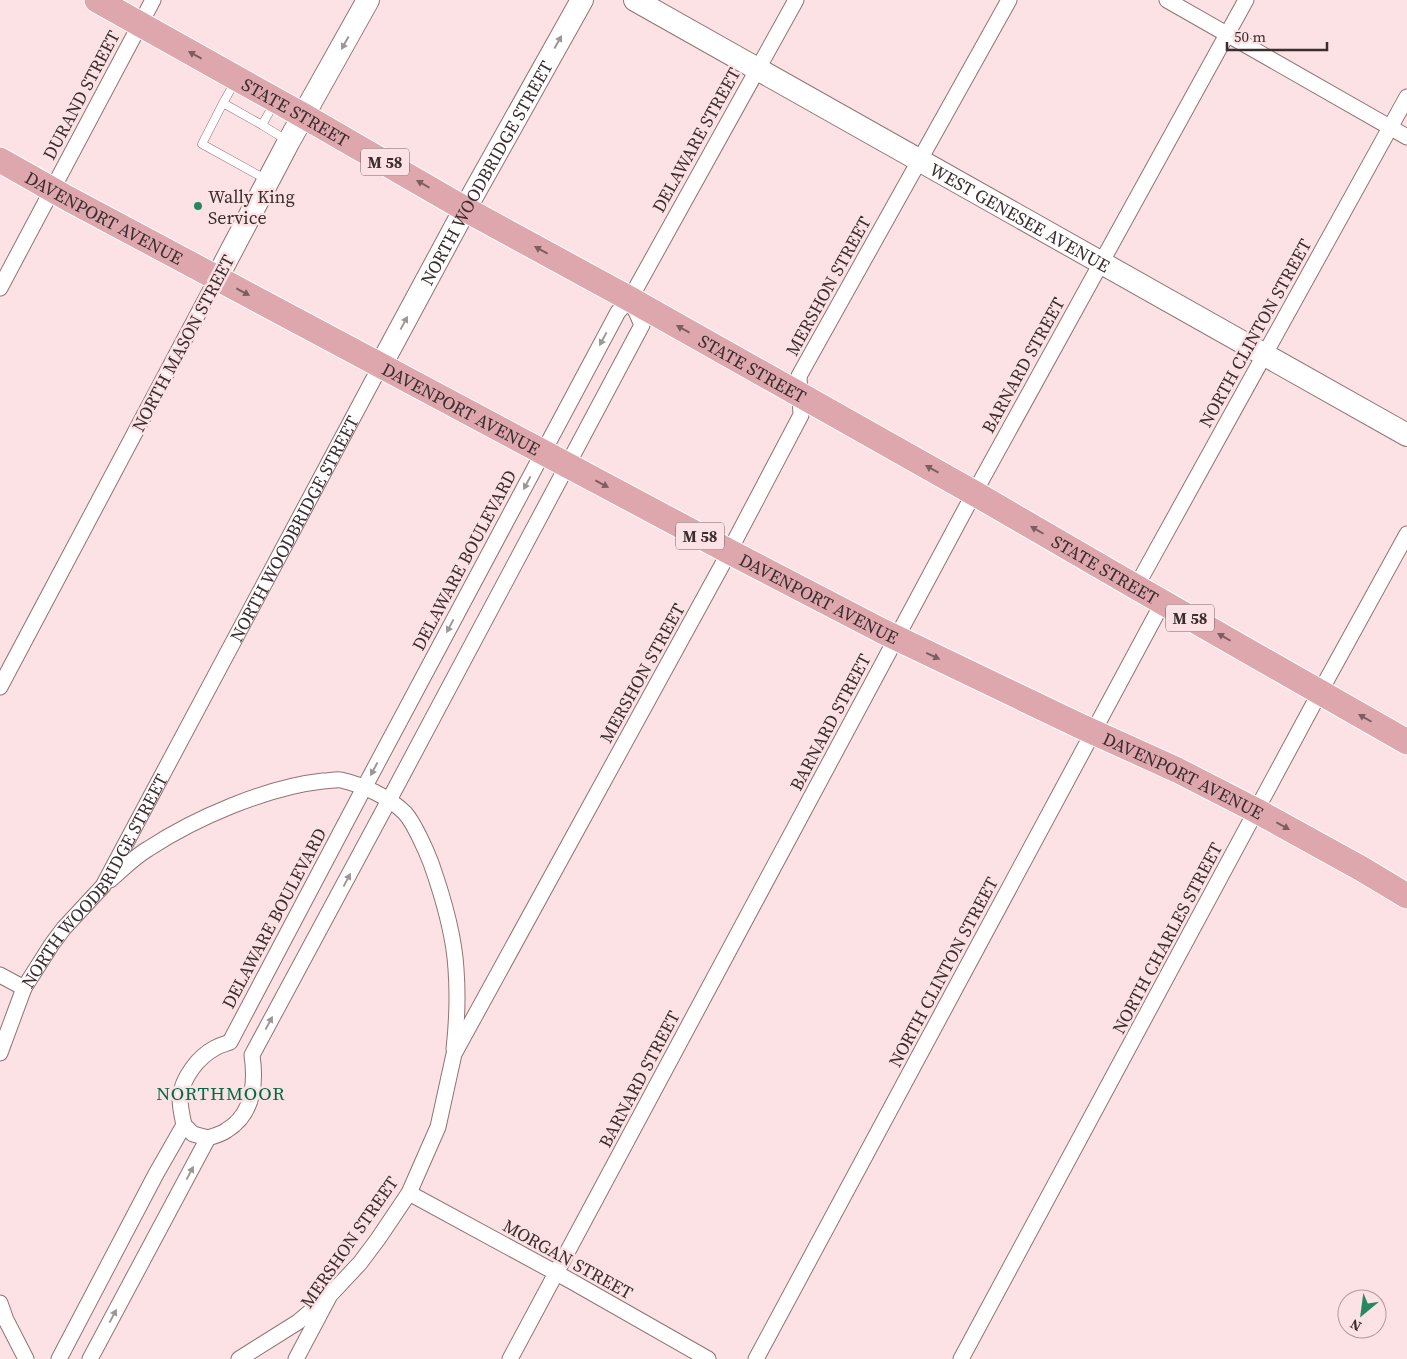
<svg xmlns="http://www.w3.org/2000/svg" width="1407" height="1359" viewBox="0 0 1407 1359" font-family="'Source Serif 4',serif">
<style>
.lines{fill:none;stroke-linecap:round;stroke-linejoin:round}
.lane-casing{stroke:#907376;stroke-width:9}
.street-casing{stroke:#907376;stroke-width:17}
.secondary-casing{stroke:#907376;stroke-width:24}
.primary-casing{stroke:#fff;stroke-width:27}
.lane{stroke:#fff;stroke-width:8}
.street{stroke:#fff;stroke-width:15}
.secondary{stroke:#fff;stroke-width:22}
.primary{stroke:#dea6ad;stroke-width:25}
.oneway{fill:#9d9697}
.oneway2{fill:#7c5e61}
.poi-dot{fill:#268861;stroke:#fce2e4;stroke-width:2}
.labels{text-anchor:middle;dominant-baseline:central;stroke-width:5;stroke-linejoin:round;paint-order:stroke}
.shield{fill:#fce2e4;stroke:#756465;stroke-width:1}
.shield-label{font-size:16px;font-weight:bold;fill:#3b2e2f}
.street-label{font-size:18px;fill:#3b2e2f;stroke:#fce2e4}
.poi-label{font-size:18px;fill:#3b2e2f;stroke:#fce2e4;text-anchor:start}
.neighbourhood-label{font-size:19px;letter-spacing:1px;fill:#016947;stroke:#fce2e4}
</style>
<rect width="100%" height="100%" fill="#fce2e4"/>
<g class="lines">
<!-- lane casing -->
<g class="lane-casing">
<path id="lane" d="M235 82 223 103 202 144 267 180
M223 103 262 125 275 102
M262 125 288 141"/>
</g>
<!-- street casing -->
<g class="street-casing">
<g id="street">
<path d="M1167 0 1407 137"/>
<path d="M0 288 153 0"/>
<path d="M1136 587 1407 97"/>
<path d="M0 687 217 278"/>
<path d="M110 880C122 870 134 857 148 849 195 818 267 787 323 781 329 781 336 779 341 780 363 785 389 797 405 813 414 823 426 850 431 863 443 897 454 933 456 969 458 996 457 1022 454 1049"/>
<path d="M0 975 24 988"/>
<path id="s1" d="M0 1053 24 988 52 944 64 928 103 886 381 365"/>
<path d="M184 1125 193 1134 208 1138"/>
<path d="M409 1193 571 1281 708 1359"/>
<path d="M0 1303 6 1320 26 1359"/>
<path d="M59 1359 156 1174 184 1125C182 1116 180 1107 180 1098 182 1078 198 1057 215 1048 220 1045 225 1044 230 1042L364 788 618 312 630 299 796 0"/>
<path d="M90 1359 208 1138C214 1136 222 1134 227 1130 253 1114 256 1083 252 1055L395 789 642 325 631 300"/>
<path d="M239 1359 298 1322 323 1301"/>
<path d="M296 1359 330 1295 360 1263 378 1239 409 1193 438 1127 454 1054 721 567 801 415 799 376 1009 0"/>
<path d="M510 1359 966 508 1246 0"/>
<path d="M756 1359 1163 602"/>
<path d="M961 1359 1320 692 1407 534"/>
</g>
</g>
<!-- secondary casing -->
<g class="secondary-casing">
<g id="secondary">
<path id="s2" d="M635 0 1407 435"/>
<path d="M217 278 289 141 368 0"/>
<path id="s3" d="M381 365 465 209 582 0"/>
</g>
</g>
<!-- primary casing -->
<g class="primary-casing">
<g id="primary">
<path id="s4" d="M97 0 304 116 465 209 630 299 974 493 1136 587 1407 742"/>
<path id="s5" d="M0 160 67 198 730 552 882 631 1080 726 1177 770 1257 811 1362 869 1407 896"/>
</g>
</g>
<!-- lane -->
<use href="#lane" class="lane"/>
<!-- street -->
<use href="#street" class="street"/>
<!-- secondary -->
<use href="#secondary" class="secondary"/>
<!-- primary -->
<use href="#primary" class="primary"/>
</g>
<!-- one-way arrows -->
<defs><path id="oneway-solid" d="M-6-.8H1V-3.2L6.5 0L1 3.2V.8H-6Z" transform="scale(1.25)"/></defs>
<g class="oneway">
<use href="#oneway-solid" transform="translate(558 42) rotate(-61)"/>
<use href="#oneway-solid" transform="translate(345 43) rotate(119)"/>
<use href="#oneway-solid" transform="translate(404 323) rotate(-62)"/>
<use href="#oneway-solid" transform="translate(603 339) rotate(118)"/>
<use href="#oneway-solid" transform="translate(527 483) rotate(118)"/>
<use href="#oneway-solid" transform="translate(450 626) rotate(118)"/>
<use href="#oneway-solid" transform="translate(374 769) rotate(118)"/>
<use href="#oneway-solid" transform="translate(347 880) rotate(-62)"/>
<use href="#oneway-solid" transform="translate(269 1023) rotate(-62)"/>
<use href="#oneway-solid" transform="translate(190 1173) rotate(-62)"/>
<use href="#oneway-solid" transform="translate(113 1316) rotate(-62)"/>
</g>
<g class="oneway2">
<use href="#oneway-solid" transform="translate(195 55) rotate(-151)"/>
<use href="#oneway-solid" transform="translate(423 184) rotate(-150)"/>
<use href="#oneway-solid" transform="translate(541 250) rotate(-151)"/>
<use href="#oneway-solid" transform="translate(243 292) rotate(28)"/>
<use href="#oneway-solid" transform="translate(683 329) rotate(-151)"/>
<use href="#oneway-solid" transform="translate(932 469) rotate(-151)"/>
<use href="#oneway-solid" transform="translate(602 484) rotate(28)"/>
<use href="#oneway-solid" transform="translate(1037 530) rotate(-150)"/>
<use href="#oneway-solid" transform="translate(1224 637) rotate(-150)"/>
<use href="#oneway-solid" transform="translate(933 656) rotate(25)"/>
<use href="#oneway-solid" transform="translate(1365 718) rotate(-150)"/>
<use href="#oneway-solid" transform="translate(1283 826) rotate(29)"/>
</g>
<!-- markers -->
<circle class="poi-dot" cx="198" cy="206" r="5"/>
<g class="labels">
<!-- shield labels -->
<g class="shield">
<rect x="361" y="148.5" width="48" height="27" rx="4"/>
<rect x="676" y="522.5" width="48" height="27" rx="4"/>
<rect x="1166" y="604.5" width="48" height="27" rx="4"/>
</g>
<g class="shield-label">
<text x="385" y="162">M 58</text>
<text x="700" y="536">M 58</text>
<text x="1190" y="618">M 58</text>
</g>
<!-- street labels -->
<g class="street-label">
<text transform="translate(81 95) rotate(-62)">DURAND STREET</text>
<text stroke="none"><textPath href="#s4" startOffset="228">STATE STREET</textPath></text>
<text transform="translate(696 140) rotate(-61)">DELAWARE STREET</text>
<text stroke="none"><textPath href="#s3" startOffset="219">NORTH WOODBRIDGE STREET</textPath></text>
<text stroke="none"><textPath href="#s5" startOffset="119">DAVENPORT AVENUE</textPath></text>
<text stroke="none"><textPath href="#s2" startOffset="442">WEST GENESEE AVENUE</textPath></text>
<text transform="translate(828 286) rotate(-61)">MERSHON STREET</text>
<text transform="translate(1255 333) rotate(-61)">NORTH CLINTON STREET</text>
<text transform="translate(183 343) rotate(-62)">NORTH MASON STREET</text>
<text transform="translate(1023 365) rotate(-61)">BARNARD STREET</text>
<text stroke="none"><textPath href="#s4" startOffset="752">STATE STREET</textPath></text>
<text stroke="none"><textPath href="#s5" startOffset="524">DAVENPORT AVENUE</textPath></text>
<text stroke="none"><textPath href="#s1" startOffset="604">NORTH WOODBRIDGE STREET</textPath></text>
<text transform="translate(464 560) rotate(-62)">DELAWARE BOULEVARD</text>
<text stroke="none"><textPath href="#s4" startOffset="1158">STATE STREET</textPath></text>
<text stroke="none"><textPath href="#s5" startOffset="929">DAVENPORT AVENUE</textPath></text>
<text transform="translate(642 673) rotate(-61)">MERSHON STREET</text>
<text transform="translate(830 722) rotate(-62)">BARNARD STREET</text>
<text stroke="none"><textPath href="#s5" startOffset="1334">DAVENPORT AVENUE</textPath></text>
<text stroke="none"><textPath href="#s1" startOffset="198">NORTH WOODBRIDGE STREET</textPath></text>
<text transform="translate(274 918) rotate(-62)">DELAWARE BOULEVARD</text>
<text transform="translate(1167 938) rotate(-62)">NORTH CHARLES STREET</text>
<text transform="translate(943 972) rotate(-62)">NORTH CLINTON STREET</text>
<text transform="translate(639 1079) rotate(-62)">BARNARD STREET</text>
<text transform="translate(349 1242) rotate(-55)">MERSHON STREET</text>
<text transform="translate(568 1259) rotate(29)">MORGAN STREET</text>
</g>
<!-- poi labels -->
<g class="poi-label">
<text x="208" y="196">Wally King<tspan x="208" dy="21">Service</tspan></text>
</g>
<!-- neighbourhood labels -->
<g class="neighbourhood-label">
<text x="221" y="1093">NORTHMOOR</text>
</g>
</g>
<!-- north arrow -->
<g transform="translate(1362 1314) rotate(209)"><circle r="24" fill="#fce2e4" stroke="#af9a9c"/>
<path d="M0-4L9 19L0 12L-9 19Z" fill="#268861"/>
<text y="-8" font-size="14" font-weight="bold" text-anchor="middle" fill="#3b2e2f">N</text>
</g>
<!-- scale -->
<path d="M1227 42v8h100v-8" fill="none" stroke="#3b2e2f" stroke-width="2.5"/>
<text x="1234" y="42" font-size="15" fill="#3b2e2f" stroke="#fce2e4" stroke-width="4" paint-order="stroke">50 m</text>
</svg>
